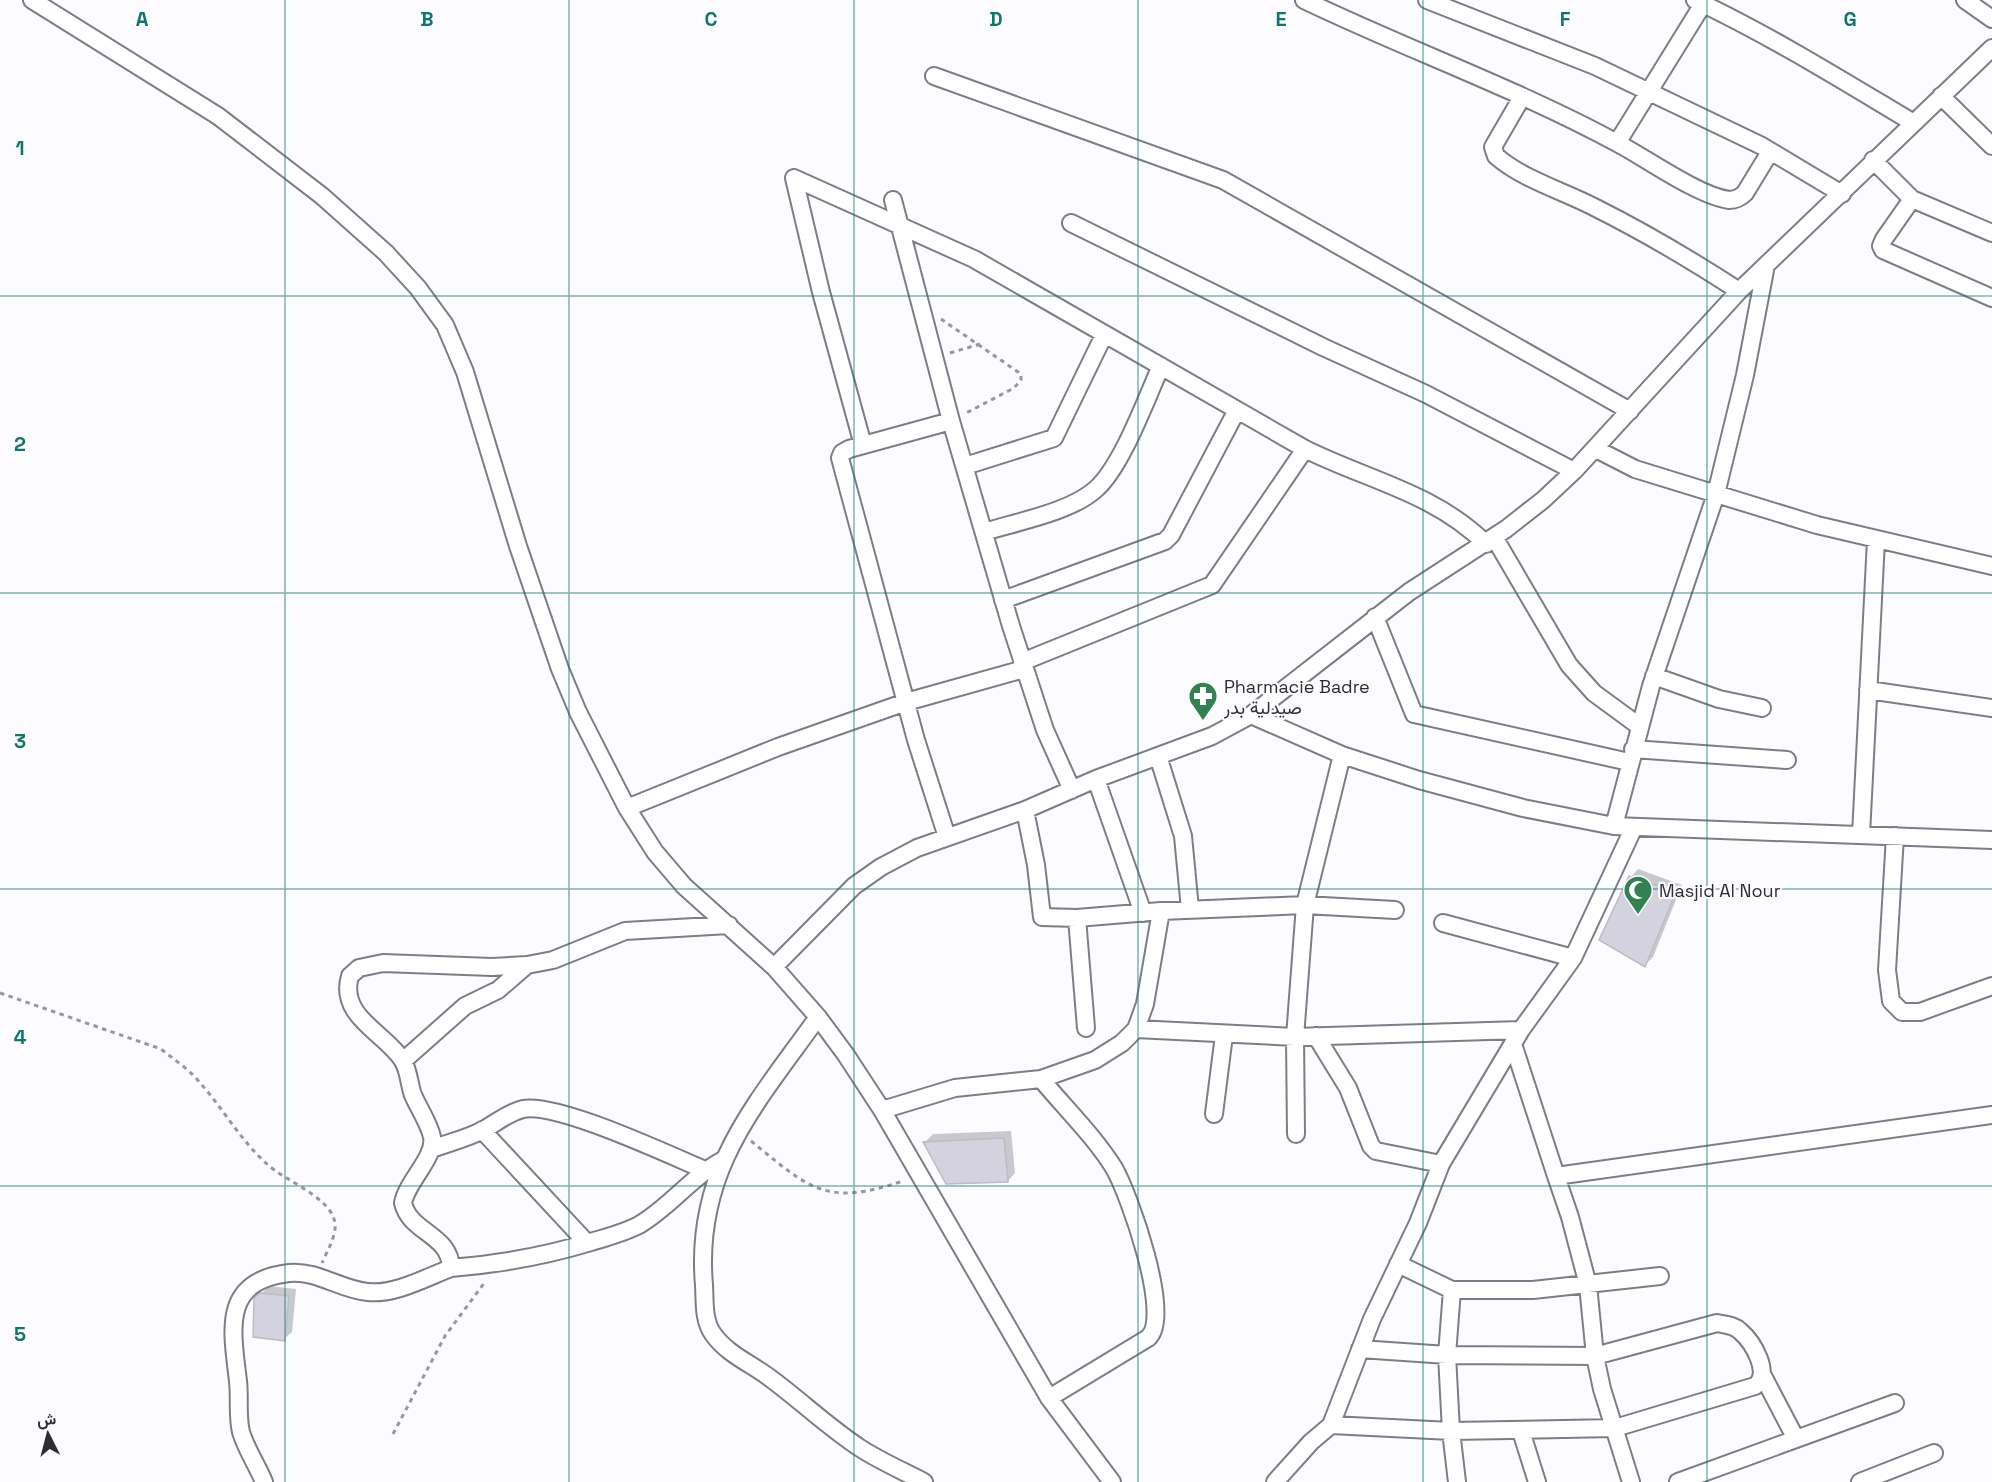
<svg xmlns="http://www.w3.org/2000/svg" width="1992" height="1482" viewBox="0 0 1992 1482" font-family="'Space Grotesk',Vazirmatn,sans-serif">
<style>
.shadow{fill:#0003}
.building{fill:#d5d2e0;stroke:#bebbc9;stroke-width:1.5}
.lines{fill:none;stroke-linecap:round;stroke-linejoin:round}
.minor-casing{stroke:#7f7c89;stroke-width:20}
.path{stroke:#98979b;stroke-width:3;stroke-dasharray:4.5 4.5;stroke-linecap:butt}
.minor{stroke:#fff;stroke-width:16}
.grid{fill:none;stroke:#0f766e;stroke-width:1.5;stroke-opacity:0.55}
.labels{text-anchor:middle;dominant-baseline:central;stroke-width:4.5;stroke-linejoin:round;paint-order:stroke}
.poi-label{font-size:18px;fill:#2e2d32;stroke:#fcfbfe;text-anchor:start}
.grid-label{font-size:20px;text-anchor:middle;font-weight:bold;fill:#0f766e;stroke:#fcfbfe;stroke-width:4.5;stroke-linejoin:round;paint-order:stroke}
</style>
<rect width="100%" height="100%" fill="#fcfbfe"/>
<!-- shadow -->
<path class="shadow" d="M1638 869 1682 885 1653 957 1645 965 1631 877Z
M1011 1131 1015 1173 1008 1181 947 1182 925 1142 933 1134Z
M269 1286 296 1289 292 1332 284 1339 256 1299Z"/>
<!-- building -->
<path class="building" d="M1629 876 1676 892 1645 967 1599 940Z
M1004 1138 1008 1182 946 1184 923 1142Z
M260 1293 289 1296 285 1341 253 1337 254 1298Z"/>
<g class="lines">
<!-- minor casing -->
<g class="minor-casing">
<path id="minor" d="M32 0 218 116 322 196 386 253 418 288 445 325 465 372 518 546 560 669 578 712 627 808 655 852 684 886 774 967
M1304 0C1408 50 1518 89 1619 144 1647 159 1699 196 1729 200 1735 200 1741 197 1745 193L1770 152
M1427 0 1595 66 1762 146 1842 194
M1695 0C1771 36 1840 79 1912 122
M1965 0 1992 19
M934 76 1223 180 1630 411
M1941 96 1992 146
M1522 97 1493 147 1496 156C1522 179 1563 191 1594 207 1644 232 1693 261 1739 291
M1617 143 1703 4
M1873 160 1912 199 1884 239 1881 246 1883 250 1992 298
M794 178 974 259 1305 449C1367 480 1435 493 1486 544
M794 178 821 292 863 445
M1912 199 1992 233
M893 200 951 421 1011 626 1045 730 1072 790
M1071 223 1323 347 1426 394 1574 471
M1596 449 1635 469 1817 525 1992 566
M965 466 1054 438 1104 335
M984 532C1016 522 1071 512 1096 489 1122 466 1146 399 1161 366
M1494 537 1569 665 1594 693 1639 726
M1003 600 1165 541 1171 535 1237 410
M1375 617 1414 714 1629 762
M1022 662 1212 585 1305 449
M1654 676 1719 699 1762 708
M1868 690 1992 708
M1251 715 1342 755 1419 780 1523 808 1614 826 1992 840
M1633 749 1787 760
M1158 756 1183 836 1190 909
M1096 779 1143 913
M627 808 778 747 906 702 1024 669
M1025 810 1036 865 1042 917 1077 918 1161 911
M1614 826 1651 686 1716 494 1745 375 1766 265
M1861 835 1876 540
M1895 836 1887 970 1891 1001 1902 1012H1920L1992 986
M947 837 916 740 840 458 842 453 849 449 951 421
M1077 918 1086 1028
M1443 923 1573 958
M818 1017C756 1104 694 1170 704 1285 705 1301 703 1320 713 1334 727 1354 750 1363 770 1378 800 1400 828 1427 860 1448 880 1461 903 1471 924 1482
M1136 1029 1295 1037 1521 1030
M1316 1036 1348 1088 1371 1146 1376 1151 1441 1164
M1513 1044 1556 1176
M403 1061 465 1006 498 990 527 965
M1041 1079 1095 1060 1122 1043 1136 1029 1145 1004 1161 911 1305 905 1395 910
M882 1110 955 1088 1041 1079C1065 1108 1094 1136 1114 1168 1129 1194 1173 1317 1148 1338L1049 1398
M1214 1114 1224 1035
M482 1130 587 1243
M1296 1134 1295 1037 1305 905 1342 755
M432 1149C448 1143 468 1138 483 1130 498 1122 507 1113 523 1109 557 1102 669 1155 705 1170
M1398 1264 1452 1290
M451 1268C500 1264 545 1256 591 1242 607 1237 624 1233 639 1225 670 1207 691 1177 723 1160
M1763 1376 1796 1439
M1331 1425 1451 1431 1615 1428 1755 1386C1772 1374 1753 1342 1740 1331 1734 1325 1726 1325 1717 1323L1595 1356 1447 1355 1360 1349
M1521 1431 1537 1482
M264 1482C257 1465 246 1449 241 1432 237 1416 240 1398 238 1381 232 1330 221 1281 289 1273 317 1270 341 1290 368 1292 395 1295 427 1277 451 1268 450 1234 410 1233 403 1203 407 1181 436 1157 432 1137 429 1123 419 1109 413 1095 409 1084 409 1071 403 1061 386 1033 338 1017 350 976L359 968 383 963 492 967 527 965 553 960 625 931 729 925
M1112 1482 1049 1398 882 1110 846 1055 818 1017 774 967 854 886 881 867 917 848 1025 810 1096 779 1212 736 1251 715 1409 592 1506 529 1543 500 1574 471 1739 291 1992 48
M1275 1482 1311 1442 1331 1425 1372 1319 1418 1223 1441 1164 1521 1030 1573 958 1634 827
M1457 1482 1451 1431 1447 1355 1452 1290H1533L1660 1276
M1631 1482 1602 1389 1595 1356 1588 1285 1570 1217 1556 1176 1992 1115
M1678 1482 1895 1403
M1860 1482 1934 1453"/>
</g>
<!-- path -->
<path class="path" d="M941 319 1021 374V380L1014 388 966 413
M950 353 980 344
M0 993 161 1049C172 1058 184 1066 193 1075 220 1103 238 1138 267 1164 284 1180 327 1196 334 1219 339 1232 327 1251 322 1263
M751 1141C810 1189 826 1207 903 1181
M393 1434 445 1336 485 1282"/>
<!-- minor -->
<use href="#minor" class="minor"/>
</g>
<!-- grid -->
<path class="grid" d="M285 0V1482M569 0V1482M854 0V1482M1138 0V1482M1423 0V1482M1707 0V1482M0 296H1992M0 593H1992M0 889H1992M0 1186H1992"/>
<!-- icons -->
<defs>
<g id="pharmacy-pin" transform="scale(1.5)"><path d="M0 17L-7.5 6A9.5 9.5 0 1 1 7.5 6Z" fill="#318151" stroke="#fcfbfe"/><path d="M-2-6h4v4h4v4h-4v4h-4v-4h-4v-4h4Z" fill="#fff"/></g>
<g id="mosque-pin" transform="scale(1.5)"><path d="M0 17L-7.5 6A9.5 9.5 0 1 1 7.5 6Z" fill="#318151" stroke="#fcfbfe"/><path d="M3.5-4.9A6 6 0 1 0 3.5 4.9A5 5 0 1 1 3.5-4.9Z" fill="#fff"/></g>
</defs>
<g fill-rule="evenodd">
<use href="#pharmacy-pin" x="1203" y="696"/>
<use href="#mosque-pin" x="1638" y="890"/>
</g>
<g class="labels">
<!-- poi labels -->
<g class="poi-label">
<text x="1224" y="686">Pharmacie Badre<tspan x="1224" dy="21">صيدلية بدر</tspan></text>
<text x="1659" y="890">Masjid Al Nour</text>
</g>
</g>
<g class="grid-label">
<text x="142" y="26">A</text>
<text x="427" y="26">B</text>
<text x="711" y="26">C</text>
<text x="996" y="26">D</text>
<text x="1281" y="26">E</text>
<text x="1565" y="26">F</text>
<text x="1850" y="26">G</text>
<text x="20" y="155">1</text>
<text x="20" y="451">2</text>
<text x="20" y="748">3</text>
<text x="20" y="1044">4</text>
<text x="20" y="1341">5</text>
</g>
<!-- north arrow -->
<g transform="translate(48 1434) rotate(354)" stroke="#fcfbfe" stroke-width="4.5" paint-order="stroke">
<path d="M0-4.5L10 22L0 15L-10 22Z" fill="#2e2d32"/>
<text y="-9" font-size="16" font-weight="bold" text-anchor="middle" fill="#2e2d32">ش</text>
</g>
</svg>
